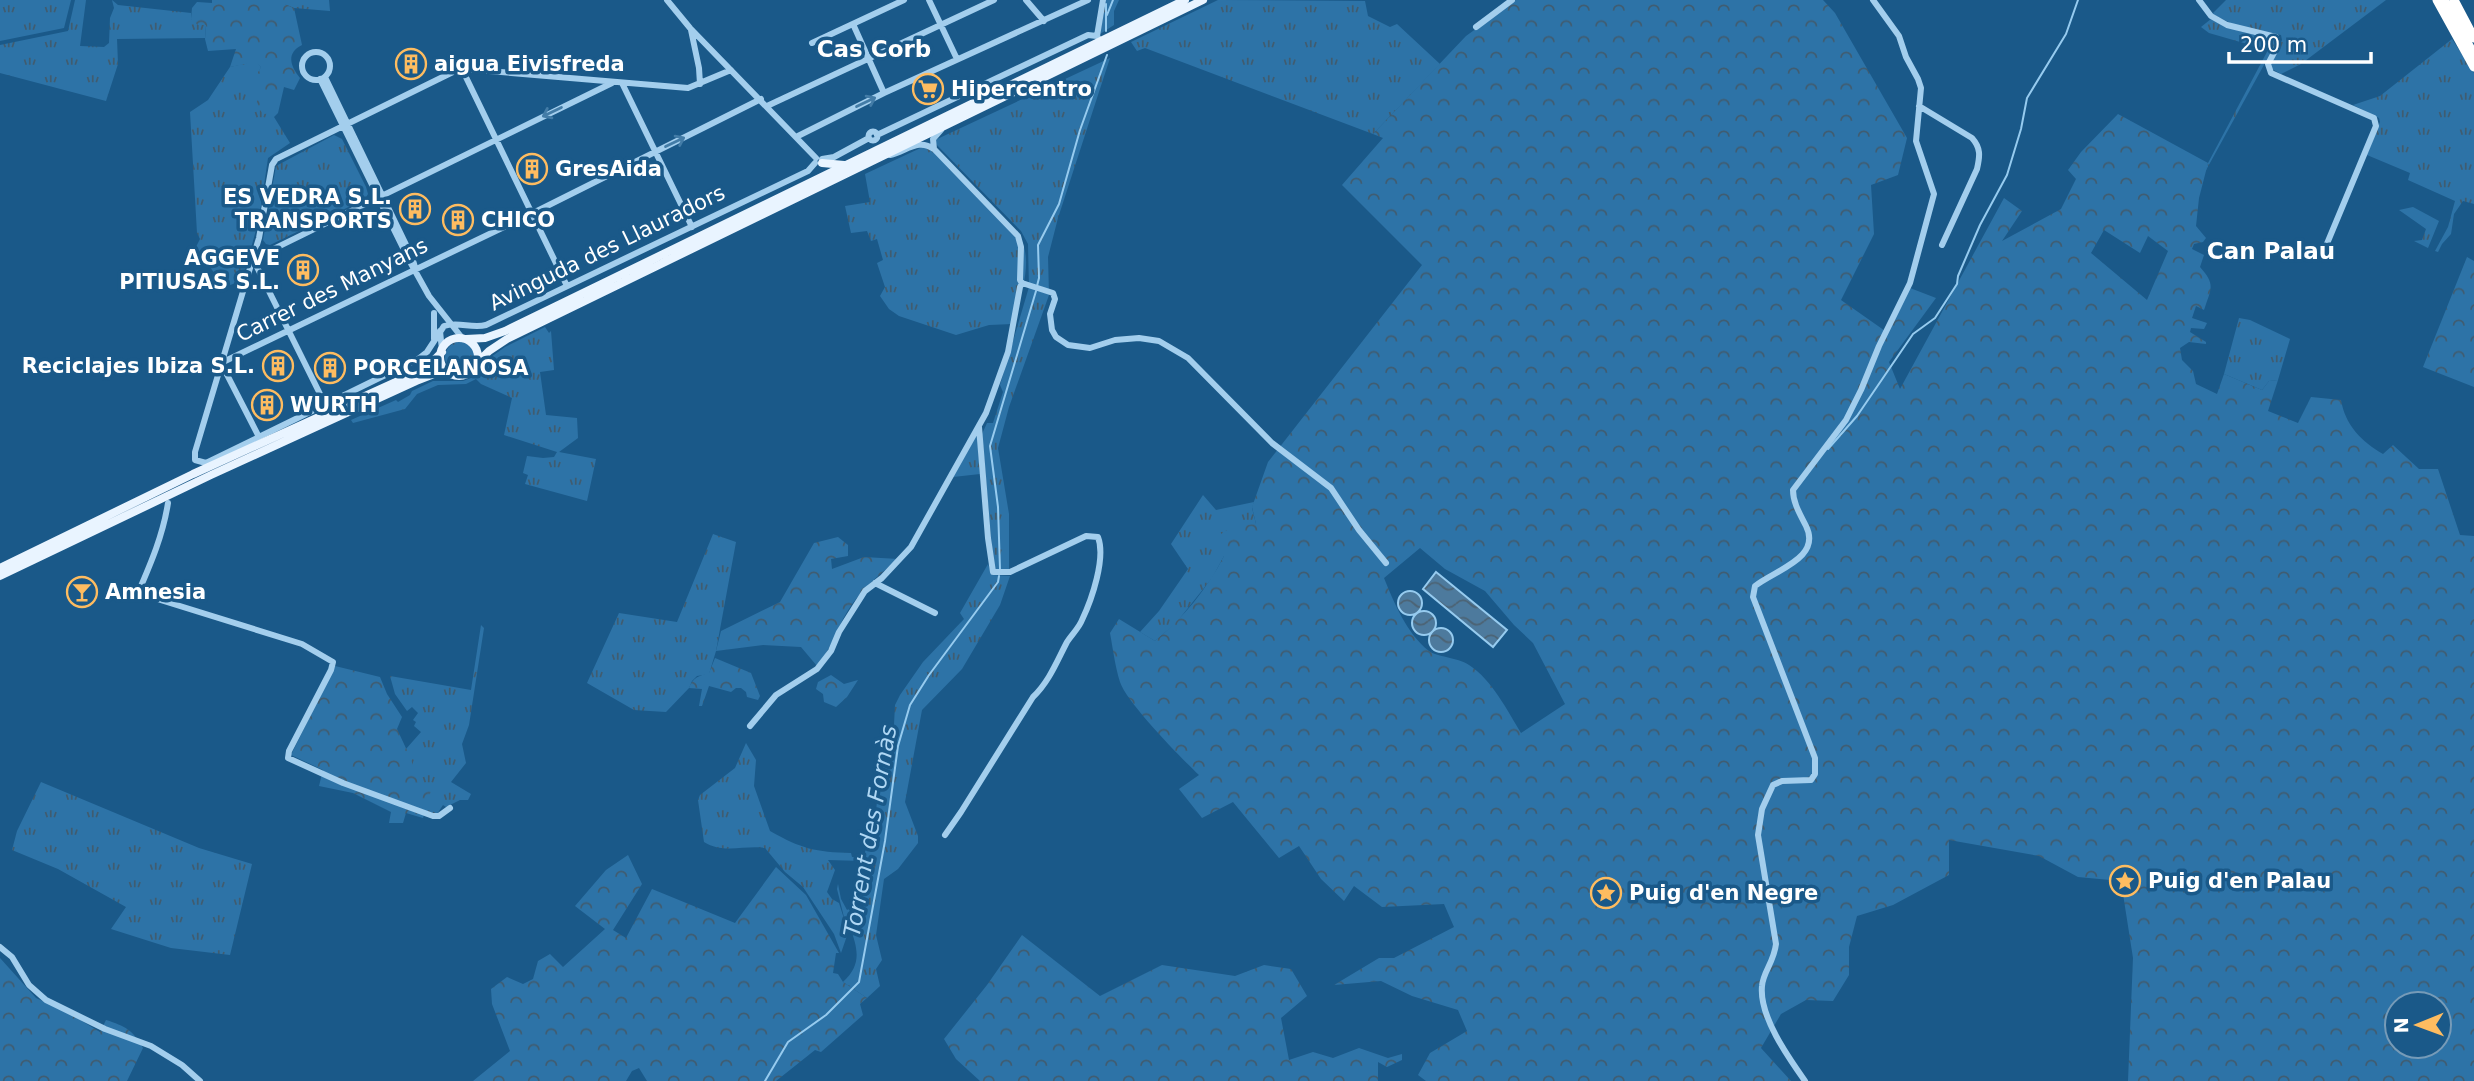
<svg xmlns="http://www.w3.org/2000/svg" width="2474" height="1081" viewBox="0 0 2474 1081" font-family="'DejaVu Sans',sans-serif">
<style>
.grass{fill:url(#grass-tufts);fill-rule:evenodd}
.forest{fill:url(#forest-crowns);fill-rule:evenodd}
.water{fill:url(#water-waves);stroke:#96cbef;stroke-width:2}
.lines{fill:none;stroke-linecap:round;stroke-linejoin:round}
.stream{stroke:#96cbef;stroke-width:2}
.minor{stroke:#a3ceed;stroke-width:6}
.major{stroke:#e9f4ff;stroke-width:8}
.highway{stroke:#fff;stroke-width:9}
.oneway{stroke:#437ca7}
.labels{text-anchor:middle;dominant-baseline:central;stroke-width:7;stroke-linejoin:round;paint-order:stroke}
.poi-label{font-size:21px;font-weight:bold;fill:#fff;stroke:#1a5989;text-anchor:start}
.street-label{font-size:21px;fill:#fff;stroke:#1a5989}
.neighbourhood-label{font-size:23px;font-weight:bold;fill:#fff;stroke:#1a5989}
.water-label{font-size:23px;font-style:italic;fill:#afd7f4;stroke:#1a5989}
</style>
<defs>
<pattern id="grass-tufts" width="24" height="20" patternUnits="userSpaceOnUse" patternTransform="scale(1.75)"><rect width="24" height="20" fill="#2d73a7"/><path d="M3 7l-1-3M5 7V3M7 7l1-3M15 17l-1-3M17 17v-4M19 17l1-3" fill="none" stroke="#405c70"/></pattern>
<pattern id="forest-crowns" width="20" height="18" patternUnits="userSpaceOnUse" patternTransform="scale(1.75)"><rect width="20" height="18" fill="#2d73a7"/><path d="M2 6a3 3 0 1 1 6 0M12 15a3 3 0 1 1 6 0" fill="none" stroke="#405c70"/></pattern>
<pattern id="water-waves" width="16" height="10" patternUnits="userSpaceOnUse" patternTransform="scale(1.75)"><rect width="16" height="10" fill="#4d7a9d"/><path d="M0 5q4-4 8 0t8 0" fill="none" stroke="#4c6374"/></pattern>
</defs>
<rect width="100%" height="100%" fill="#1a5989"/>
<!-- grass -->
<path class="grass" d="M0 0H71L64 28 0 41Z
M75 0H86L80 46 104 47 109 43 110 18 114 8 112 0 118 5 191 13V19L206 25 205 38 117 39 118 64 106 101 0 73V45L68 31Z
M284 0H329L330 11 294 8 284 4Z
M1106 0H1119L1114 11V25L1100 34Z
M1218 0 1365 1 1368 16 1390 27 1397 24 1440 64 1373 134 1145 48 1137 51 1131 42Z
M2226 0H2386L2301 64 2281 74 2272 69 2271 65 2282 40 2281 35 2239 27 2212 14Z
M2211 19 2239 31 2275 40 2276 43 2205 172 2208 163 2268 50 2209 33 2201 27Z
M2452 39 2474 73V204L2463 201 2454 214 2451 234 2442 244 2438 252 2435 251 2448 227 2455 201 2408 180 2410 173 2367 155 2380 122 2379 118 2353 105 2380 96Z
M1110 58 1058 218 1048 257 1049 295 1009 407 998 448 1009 514V569L994 571 982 434 987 423H993L1003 392 1000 385 1029 287 1028 244 1021 231 933 141Z
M256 61 261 67C253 81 258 98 263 113H278L274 117 290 143 268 158 259 219 242 281 224 287 196 247 200 239 197 233 190 112 208 100 230 67Z
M334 135 342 139 366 187 368 194 365 199 270 245 266 244 263 240 276 166Z
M927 145 1019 236C1035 260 1020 298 1012 324L989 325 956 335 899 316 889 309 880 296 885 287 877 263 883 260 877 239 871 241 867 231 851 233 845 206 870 202 865 174Z
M2413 207 2439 221 2428 248 2414 241 2422 240 2426 229 2399 210Z
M2239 318 2250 320 2290 339 2278 380 2269 381 2262 390 2224 374Z
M545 327 549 333 551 331 554 370 540 372 546 415 577 418 578 438 559 452 596 459 587 501 525 484 528 475 523 473 527 456 543 458 554 457 557 452 504 435 512 398 481 384 476 379 466 384 438 385 417 394 405 409 353 423 351 420 396 400 398 402 410 395 412 391 433 381H463L474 377 491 357 505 347Z
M445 357a15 15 0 1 1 30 0a15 15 0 1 1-30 0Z
M977 433 980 474 953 477Z
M1203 495 1216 510 1254 502 1252 508 1256 524 1224 556 1212 578 1176 623 1155 641 1140 632 1159 611 1188 569 1171 544Z
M713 534 736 542 716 651 709 674 697 676 692 681 689 688 666 712 634 710 587 683 619 613 677 622Z
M988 564 992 575 1010 576 1000 605 962 669 922 710 905 802 918 836V843L898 869 884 879 876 935 882 960 876 969 880 986 867 998 843 982C862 965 858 949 850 927L841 953 834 934 803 887 785 872 765 848C744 845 723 854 704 842L698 800 700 795 735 768 746 743 756 760 754 786 770 831C802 849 815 852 851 853L852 857H863L875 826 881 749 894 725 895 705 900 695 923 662 964 619 960 613ZM828 860 864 861 860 895 865 911 863 922 860 921 855 906 847 910 841 899 838 884 837 889 846 925 839 903 832 899 827 892 835 870Z
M481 625 484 628 469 725 462 744 466 763 451 782 471 794 468 800H460L446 807 443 805 437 814 425 811 406 749 421 732 414 726 416 722 413 720 418 713 412 707 407 711 395 694 390 676 471 690Z
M41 782 199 848 252 864 230 955 171 948 111 929 126 907 58 869 12 850 17 831Z"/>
<!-- forest -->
<path class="forest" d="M212 0H284L285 4 294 8 302 45C286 53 290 66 300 78L294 90 284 87 278 113 263 114 256 104 258 99 242 82V77L256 76 261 67 256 62 230 67 236 49 208 51 205 39 206 25H198L191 19 192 8 197 2 212 3Z
M1516 0H1823L1835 13 1907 138 1898 175 1871 185 1874 234 1841 300 1888 333 1910 288 1936 298 1889 362 1900 389 2004 198 2022 211 2002 241 2061 209 2076 179 2068 170 2081 152 2118 114 2208 163 2199 198 2196 226 2206 238 2203 242 2194 244 2192 249 2204 255 2200 267C2216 285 2211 288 2204 310L2196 306 2192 318 2207 323 2204 329 2191 328 2190 332 2206 342V344L2189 342 2180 348 2182 360 2193 371 2196 384 2217 394 2224 374 2262 390 2269 381 2278 380 2268 411 2298 423 2311 397 2341 400C2345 425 2362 442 2383 454L2393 445 2419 469H2438L2460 535 2474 536V1081H2128L2133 958 2121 881 2078 877 2039 856 1949 840V875L1893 905 1857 916 1849 947V975L1833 1001 1806 1000 1781 1014 1761 1048 1791 1081H1426L1418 1075 1430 1053 1467 1031 1458 1010 1412 996 1381 981 1334 985 1379 958H1394L1454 927 1444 904 1382 907 1354 886 1344 901 1321 879 1299 846 1279 858 1233 802 1202 818 1179 789 1199 775C1181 758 1127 703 1120 682 1115 666 1113 649 1110 633L1119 619 1155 641C1184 617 1207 589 1224 556L1212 540 1233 526 1256 524 1252 507 1268 462 1422 265 1342 185 1383 138 1373 134 1466 36ZM2104 230 2140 253 2148 236 2168 251 2147 300 2091 253ZM1420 548 1445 569 1485 591 1514 625 1533 643 1565 704 1521 733C1507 710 1492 680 1469 665 1457 657 1436 657 1429 651 1407 634 1394 603 1384 578ZM2397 1004H2439V1046H2397Z
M2467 257 2474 261V387L2423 367Z
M838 537 848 545V556L831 559 832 569 864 557 898 559C879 575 860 590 847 612 836 630 831 649 817 666L801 647 763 645 716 651 721 631 780 602 814 543Z
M715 658 751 673 760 696 758 700 747 697 746 692 741 688H736L731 692 709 686 702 706H699L702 689 689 688C693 677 699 676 709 673Z
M335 666 380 677 387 694 402 717 397 729 411 759 416 778 432 787 423 818 406 813 403 823H389L391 812 353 793 319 786 323 770 291 755Z
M831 675 844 684 858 680 847 697 836 707 824 702 823 694 816 689 818 682Z
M628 855 642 884 613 930 626 938 652 889 735 923 776 867 806 895 839 953H836L833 973 838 974 843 982 867 998 860 1004 863 1015 821 1052 815 1050 776 1081H647L639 1068 632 1071 626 1081H473L510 1051 492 1004 491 989 507 977 523 984 533 979 538 961 550 954 563 967 605 929 575 906 606 870Z
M1022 935 1100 996 1162 965 1235 976 1264 965 1291 969 1307 996 1281 1018 1289 1060 1313 1052 1333 1058 1359 1048 1388 1058 1402 1054V1060L1387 1067 1378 1062V1081H980L956 1059 944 1039 987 985Z
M0 958 36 998 67 1012 100 1032 106 1020C125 1026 133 1030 143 1048L127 1081H0Z"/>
<!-- water -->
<path class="water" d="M1436 572 1507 630 1493 647 1423 589Z
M1398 603a12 12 0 1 1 24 0a12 12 0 1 1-24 0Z
M1412 623a12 12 0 1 1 24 0a12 12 0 1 1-24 0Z
M1429 640a12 12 0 1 1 24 0a12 12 0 1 1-24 0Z"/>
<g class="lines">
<!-- stream -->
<path class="stream" d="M1107 15 1113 0
M1106 31V4
M1037 286 1039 278 1038 245 1059 204 1080 130 1107 55
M1828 449 1857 416 1913 334 1935 318 1957 284 1958 276 1980 225 2007 175 2021 129 2027 98 2066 34 2078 0
M1000 569 998 507 990 446 1036 291
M765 1081 788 1042 826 1015 859 982 885 841 898 746 910 705 929 675 998 582 999 576"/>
<!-- minor -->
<path class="minor" d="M667 0 690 28 816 158
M929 0 957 59
M1026 0 1044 21
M2199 0 2211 16 2227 25 2276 37 2278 45 2268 64 2271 73 2374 118 2376 126 2321 258
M853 24 884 93
M1476 27 1512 0
M691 30 699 68 700 84
M1097 36 1103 0
M812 43 904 0
M302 66a14 14 0 1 1 28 0a14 14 0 1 1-28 0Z
M462 69 567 286
M731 70 688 88 477 70H457L276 159 272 165 259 238 195 452V460L206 463 418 359 427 352 444 326C458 321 472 329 486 325L808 171 815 163
M325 77 412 257 415 267
M320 79 409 260 429 296 463 339
M622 83 692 227
M767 106 994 0
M1919 106 1972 138C1981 148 1980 156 1977 169L1942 245
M868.5 136a4.5 4.5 0 1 1 9 0a4.5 4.5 0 1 1-9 0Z
M877 135 1088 35 1097 36 1100 41
M796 137 884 93 1088 0
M934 149 933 139 941 130
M822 159 834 157 869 138
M1022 283 1053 293 1055 299 1050 314 1052 330 1056 337 1068 345 1090 348 1115 340 1139 338 1159 341 1188 358 1272 443 1331 488 1359 530 1386 563
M440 331 442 350
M434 339V313
M221 363 531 214 761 99
M221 363 259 437
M325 404 253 259 612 83
M168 503C163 535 151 563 138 593L302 644 333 662 331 670 289 751 288 758 343 783 433 816H439L450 808
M875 583 935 613
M750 726 776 695 817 669 831 651 839 632 865 591 882 578 911 547 986 413 1008 352 1020 287 1022 283 1020 280 1021 247 1018 236 934 149C918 138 907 151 890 155
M945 835 961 812 1033 697C1049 682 1057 661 1067 642 1072 634 1079 628 1082 620 1092 599 1106 558 1098 537L1086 536 1010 572H993L988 538 979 427
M0 947 12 957 29 985 46 1000 105 1029 151 1046 182 1065 200 1081
M1805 1081C1788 1057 1759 1016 1762 986 1763 972 1774 962 1776 944L1758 835 1762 809 1773 785 1782 781 1811 780 1815 774V758L1753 597 1755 586C1775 570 1822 558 1806 526 1800 514 1793 503 1793 490L1846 420 1861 390 1879 346 1910 283 1934 194 1916 141 1921 88 1918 79 1906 57 1899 36 1873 0"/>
<!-- major -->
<path class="major" d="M822 163 844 165
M440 357a19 19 0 1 1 38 0a19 19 0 1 1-38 0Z
M466 339 485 338 505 331 1185 0
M477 363 489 351 507 339 1203 0
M0 568 193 474 418 372 431 363 442 352
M0 576 211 475 416 381 434 374 450 373"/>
<!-- highway -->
<path class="highway" d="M2437 0 2474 67
M2444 0 2474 55
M2454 0 2474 38"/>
</g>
<!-- one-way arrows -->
<defs><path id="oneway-shaft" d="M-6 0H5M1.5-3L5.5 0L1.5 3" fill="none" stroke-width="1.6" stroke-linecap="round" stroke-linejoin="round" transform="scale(1.75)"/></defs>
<g class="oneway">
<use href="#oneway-shaft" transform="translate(866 102) rotate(-26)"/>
<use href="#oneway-shaft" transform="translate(552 112) rotate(154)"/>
<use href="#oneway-shaft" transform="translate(675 142) rotate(-26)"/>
</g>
<!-- icons -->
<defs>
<g id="building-ring" transform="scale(1.575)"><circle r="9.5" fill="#1a5989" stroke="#febc60" stroke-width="1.5"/><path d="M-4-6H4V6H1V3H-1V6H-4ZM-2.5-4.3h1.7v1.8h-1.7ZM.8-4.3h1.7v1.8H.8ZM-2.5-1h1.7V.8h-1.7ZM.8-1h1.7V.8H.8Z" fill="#febc60"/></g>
<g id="supermarket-ring" transform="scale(1.575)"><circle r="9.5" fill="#1a5989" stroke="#febc60" stroke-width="1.5"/><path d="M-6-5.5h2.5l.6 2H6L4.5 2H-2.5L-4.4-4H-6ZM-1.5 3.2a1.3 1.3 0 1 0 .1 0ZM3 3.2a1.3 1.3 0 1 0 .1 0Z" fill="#febc60"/></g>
<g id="bar-ring" transform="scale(1.575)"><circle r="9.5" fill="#1a5989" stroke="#febc60" stroke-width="1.5"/><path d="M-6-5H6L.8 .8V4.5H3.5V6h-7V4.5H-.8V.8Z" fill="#febc60"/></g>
<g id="sight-ring" transform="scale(1.575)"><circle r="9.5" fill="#1a5989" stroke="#febc60" stroke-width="1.5"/><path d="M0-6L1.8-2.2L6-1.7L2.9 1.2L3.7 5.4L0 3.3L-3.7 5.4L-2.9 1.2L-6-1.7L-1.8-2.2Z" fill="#febc60"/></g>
</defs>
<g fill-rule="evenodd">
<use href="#building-ring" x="411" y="64"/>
<use href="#supermarket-ring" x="928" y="89"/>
<use href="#building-ring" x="532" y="169"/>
<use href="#building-ring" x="415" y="209"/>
<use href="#building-ring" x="458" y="220"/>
<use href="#building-ring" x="303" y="270"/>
<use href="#building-ring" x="278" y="366"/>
<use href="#building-ring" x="330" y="368"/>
<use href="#building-ring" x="267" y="405"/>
<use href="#bar-ring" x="82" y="592"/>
<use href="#sight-ring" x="2125" y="881"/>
<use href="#sight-ring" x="1606" y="893"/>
</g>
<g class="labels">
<!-- poi labels -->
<g class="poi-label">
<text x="434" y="64">aigua Eivisfreda</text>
<text x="951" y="89">Hipercentro</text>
<text x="555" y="169">GresAida</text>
<text x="392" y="197" text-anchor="end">ES VEDRA S.L.<tspan x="392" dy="24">TRANSPORTS</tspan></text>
<text x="481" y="220">CHICO</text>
<text x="280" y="258" text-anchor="end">AGGEVE<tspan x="280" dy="24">PITIUSAS S.L.</tspan></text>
<text x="255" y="366" text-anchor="end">Reciclajes Ibiza S.L.</text>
<text x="353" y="368">PORCELANOSA</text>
<text x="290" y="405">WURTH</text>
<text x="105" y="592">Amnesia</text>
<text x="2148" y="881">Puig d'en Palau</text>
<text x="1629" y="893">Puig d'en Negre</text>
</g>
<!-- street labels -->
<g class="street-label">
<text transform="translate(607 248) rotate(-26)">Avinguda des Llauradors</text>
<text transform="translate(332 290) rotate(-26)">Carrer des Manyans</text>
</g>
<!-- neighbourhood labels -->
<g class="neighbourhood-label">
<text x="874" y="49">Cas Corb</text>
<text x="2271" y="251">Can Palau</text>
</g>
<!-- water labels -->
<g class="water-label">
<text transform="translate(870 831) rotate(-80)">Torrent des Fornàs</text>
</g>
</g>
<!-- north arrow -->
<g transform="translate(2418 1025) rotate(269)"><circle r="33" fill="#1a5989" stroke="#769bb8" stroke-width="2"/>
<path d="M0-5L12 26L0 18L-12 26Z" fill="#febc60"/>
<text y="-10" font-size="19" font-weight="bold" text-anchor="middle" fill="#ffffff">N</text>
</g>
<!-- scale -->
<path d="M2229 52v10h142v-10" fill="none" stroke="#ffffff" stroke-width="3.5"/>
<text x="2240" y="52" font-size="21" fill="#ffffff" stroke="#1a5989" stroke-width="5" paint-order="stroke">200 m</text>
</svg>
